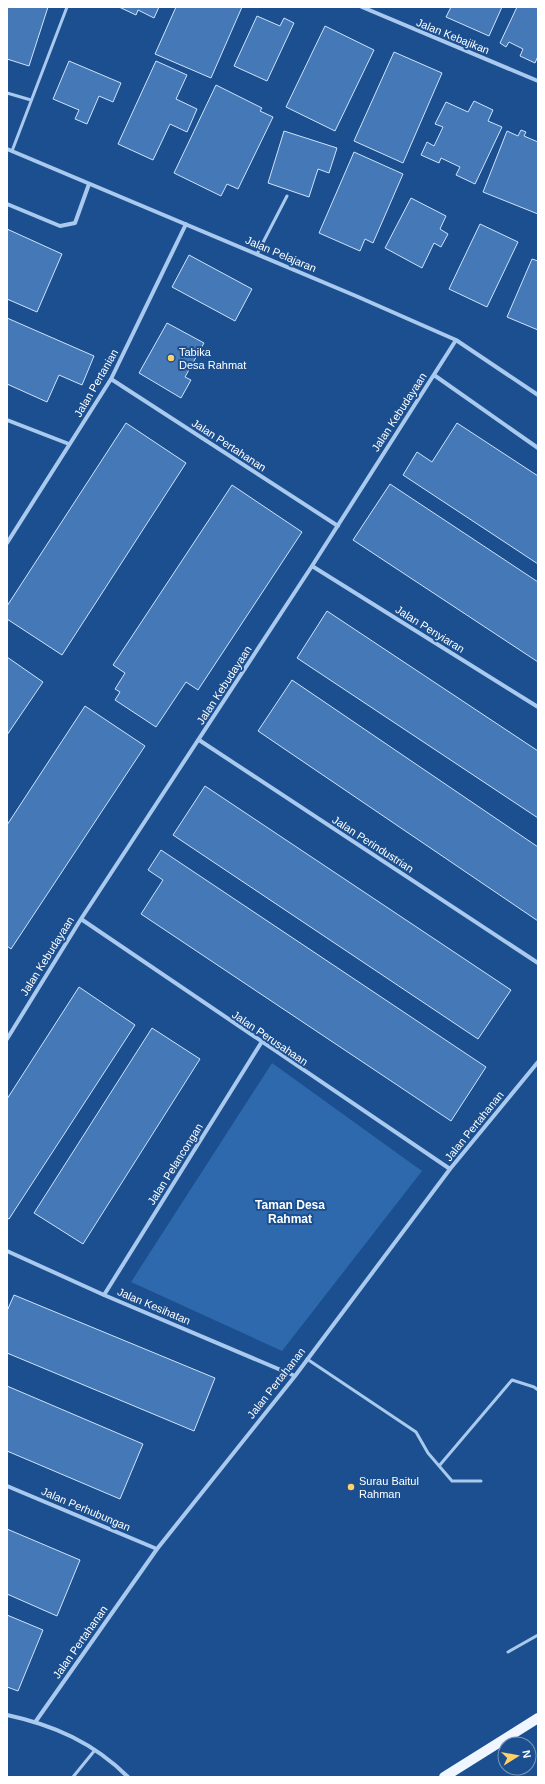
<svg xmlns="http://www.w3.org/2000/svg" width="545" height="1784" viewBox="0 0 545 1784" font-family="Arial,sans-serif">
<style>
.green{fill:#2e69ad}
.building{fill:#4478b7;stroke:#cfe3fa}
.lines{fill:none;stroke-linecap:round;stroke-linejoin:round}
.service{stroke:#a9c9ee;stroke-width:3}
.minor{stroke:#a9c9ee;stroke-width:4}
.primary{stroke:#f0f6ff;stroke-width:10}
.poi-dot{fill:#ffd166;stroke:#1b4f8f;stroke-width:1.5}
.labels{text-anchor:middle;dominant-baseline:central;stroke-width:4;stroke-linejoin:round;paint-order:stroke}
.street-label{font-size:11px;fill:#fff;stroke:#1b4f8f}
.poi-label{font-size:11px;fill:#fff;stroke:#1b4f8f;text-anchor:start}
.neighbourhood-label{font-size:12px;font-weight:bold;fill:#fff;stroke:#1b4f8f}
</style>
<rect width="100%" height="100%" fill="#1b4f8f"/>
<!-- green -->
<path class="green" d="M272 1063 422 1171 282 1351 131 1282Z"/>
<!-- building -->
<path class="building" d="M7 7H48L29 66 7 59Z
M119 7H159L154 18 138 10 136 15Z
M176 7H242L211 78 155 54Z
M451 7H502L489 36 446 17Z
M517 7H538V56L535 63 520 56 523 49 509 42 506 47 500 43Z
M257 16 280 26 284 18 294 23 267 81 234 66Z
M325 26 374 50 335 131 286 107Z
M394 52 442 73 403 163 354 141Z
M69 61 121 83 113 102 99 96 87 124 75 119 79 110 53 99Z
M156 61 187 75 176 99 197 109 187 132 170 124 153 160 118 144Z
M216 85 262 108 260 111 273 117 238 189 227 184 221 196 174 173Z
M474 101 493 110 488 121 502 127 475 184 456 175 460 167 441 158 439 163 421 155 427 142 434 146 443 127 435 124 446 102 468 112Z
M521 130 526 132 524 136 538 142V214L483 192 507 131 518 136Z
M284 131 337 148 329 173 318 169 309 197 268 183Z
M354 152 403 174 373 243 365 239 360 251 319 233Z
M411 198 446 216 440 229 448 234 441 247 434 243 422 268 385 248Z
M480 224 518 242 487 307 449 289Z
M7 229 62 254 37 312 7 299Z
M189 255 252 289 235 321 172 287Z
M532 259 538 261V330L507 317Z
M7 318 94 356 82 385 59 375 47 402 7 384Z
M167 323 204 343 185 377 191 380 181 398 139 373Z
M126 423 186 463 62 655 7 619V606Z
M457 423 538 476V564L403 475 417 452 432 462Z
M390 484 538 582V662L353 540Z
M232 485 302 532 198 690 186 682 156 727 115 700 120 692 115 689 125 673 113 665Z
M327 611 538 751V818L297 658Z
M7 657 43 682 7 735Z
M292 680 538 847V921L258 731Z
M85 706 145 746 11 949 7 946V825Z
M205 786 511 990 478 1039 173 835Z
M161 850 486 1067 451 1121 141 914 163 880 148 870Z
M79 987 135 1025 9 1219 7 1218V1099Z
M152 1028 200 1059 83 1244 34 1213Z
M14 1295 215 1378 194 1431 7 1353V1311Z
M7 1386 143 1444 120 1499 7 1451Z
M7 1529 80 1560 57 1616 7 1594Z
M7 1615 43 1630 18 1691 7 1687Z"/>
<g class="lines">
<!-- service -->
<path class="service" d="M7 93 31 100
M12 151 67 7
M257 254 287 196
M307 1359 416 1432 428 1453 452 1481H481
M439 1466 512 1380 534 1387 538 1390
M508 1652 538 1635
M73 1777 95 1750"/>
<!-- minor -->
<path class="minor" d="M362 7 538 81
M7 149 356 296 456 340 538 395
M7 204 60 226 75 223 89 184
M434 375 538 448
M111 379 338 526
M7 420 69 444
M7 543 111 379 186 224
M312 566 538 707
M199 740 538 963
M81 919 450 1169
M7 1039 81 919 312 566 456 340
M7 1251 104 1295 295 1376
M104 1295 261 1043
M7 1486 157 1549
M7 1715C54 1725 94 1743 128 1777
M36 1721 157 1549 295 1376 450 1169 538 1062"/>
<!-- primary -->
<path class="primary" d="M444 1777 538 1718"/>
</g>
<!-- markers -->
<g class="poi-dot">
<circle cx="171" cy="358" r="4"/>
<circle cx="351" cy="1487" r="4"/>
</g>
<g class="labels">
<!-- street labels -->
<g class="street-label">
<text transform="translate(453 36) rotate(22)">Jalan Kebajikan</text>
<text transform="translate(281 254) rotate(23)">Jalan Pelajaran</text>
<text transform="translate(96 383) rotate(-60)">Jalan Pertanian</text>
<text transform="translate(399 412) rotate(-57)">Jalan Kebudayaan</text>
<text transform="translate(229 445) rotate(33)">Jalan Pertahanan</text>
<text transform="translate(430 629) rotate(32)">Jalan Penyiaran</text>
<text transform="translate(224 685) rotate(-57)">Jalan Kebudayaan</text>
<text transform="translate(373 844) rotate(33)">Jalan Perindustrian</text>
<text transform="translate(47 956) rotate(-58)">Jalan Kebudayaan</text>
<text transform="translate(270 1038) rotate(34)">Jalan Perusahaan</text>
<text transform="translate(474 1126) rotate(-51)">Jalan Pertahanan</text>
<text transform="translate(175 1164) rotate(-58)">Jalan Pelancongan</text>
<text transform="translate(154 1306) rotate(23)">Jalan Kesihatan</text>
<text transform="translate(276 1383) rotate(-52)">Jalan Pertahanan</text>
<text transform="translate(86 1509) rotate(23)">Jalan Perhubungan</text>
<text transform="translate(80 1642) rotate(-55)">Jalan Pertahanan</text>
</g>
<!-- poi labels -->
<g class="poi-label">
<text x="179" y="352">Tabika<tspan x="179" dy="13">Desa Rahmat</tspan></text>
<text x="359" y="1481">Surau Baitul<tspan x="359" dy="13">Rahman</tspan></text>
</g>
<!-- neighbourhood labels -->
<g class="neighbourhood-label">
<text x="290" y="1205">Taman Desa<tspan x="290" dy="14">Rahmat</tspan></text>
</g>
</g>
<!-- border -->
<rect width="545" height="1784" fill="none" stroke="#ffffff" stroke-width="16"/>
<!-- north arrow -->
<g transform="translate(517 1756) rotate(79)"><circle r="19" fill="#1b4f8f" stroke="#7695bc"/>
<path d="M0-3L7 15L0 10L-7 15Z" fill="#ffd166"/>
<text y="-6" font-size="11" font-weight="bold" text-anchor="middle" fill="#ffffff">N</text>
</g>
</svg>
